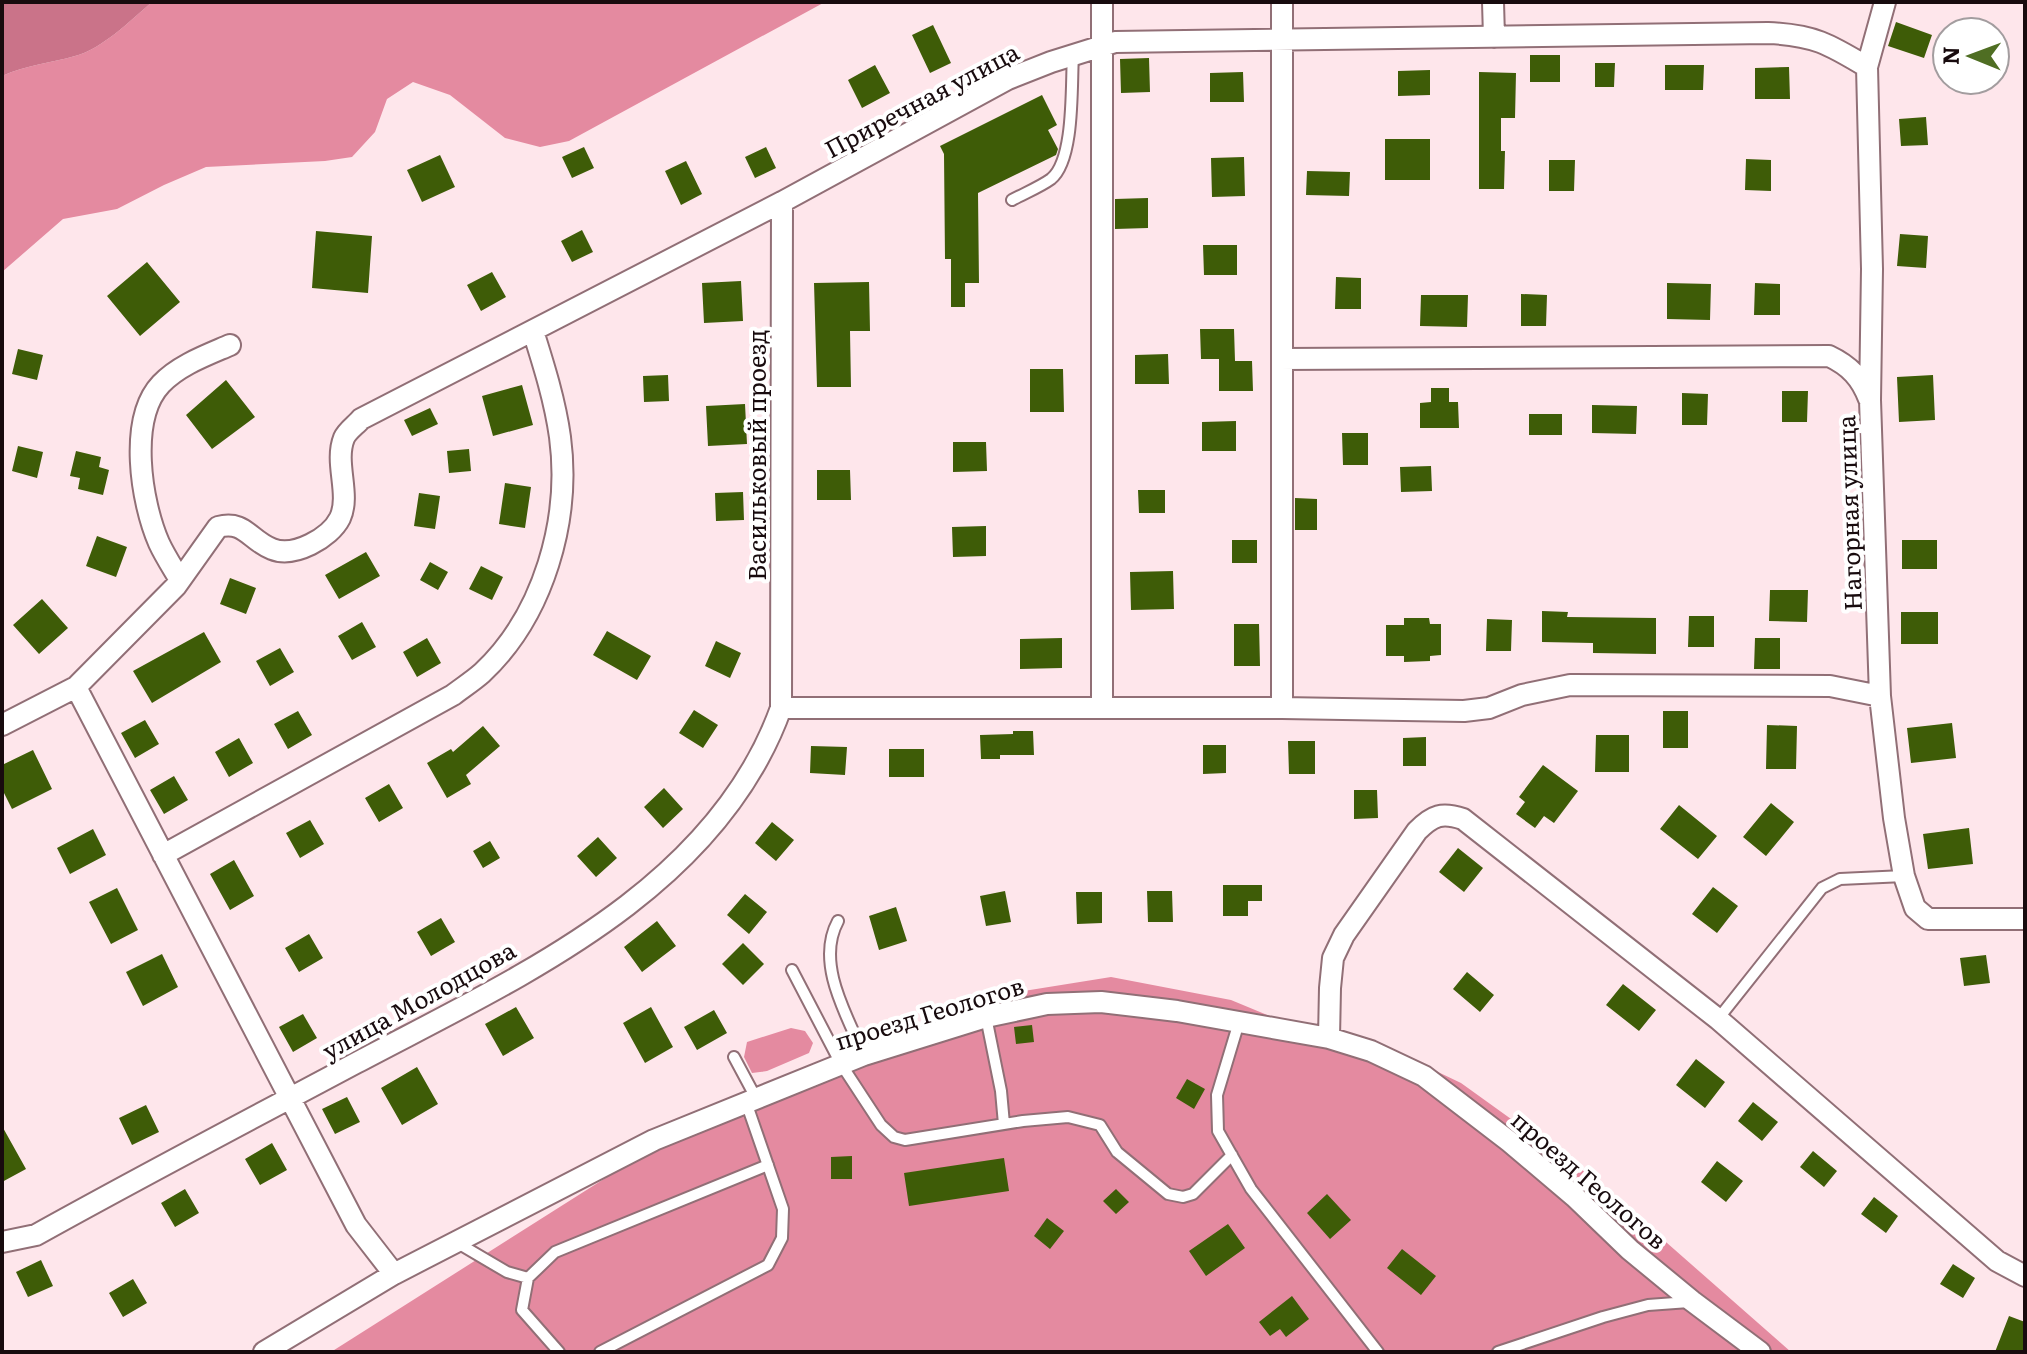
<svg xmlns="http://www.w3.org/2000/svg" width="2027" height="1354" viewBox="0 0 2027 1354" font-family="Literata,serif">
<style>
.forest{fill:#e48aa0}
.water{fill:#ca7389}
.building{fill:#3e5c07}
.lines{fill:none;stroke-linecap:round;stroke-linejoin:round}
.lane-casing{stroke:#916f76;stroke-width:14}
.street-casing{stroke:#916f76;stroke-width:24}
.lane{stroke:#fff;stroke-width:10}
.street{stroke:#fff;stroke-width:20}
.labels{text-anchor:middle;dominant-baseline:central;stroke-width:8;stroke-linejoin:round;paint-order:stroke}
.street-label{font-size:24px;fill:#180b0e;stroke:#fff}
</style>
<rect width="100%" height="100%" fill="#fee6eb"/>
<!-- forest -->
<path class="forest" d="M152 2H825L569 141 540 147 505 138 450 95 413 82 387 99 375 132 352 157 325 161 206 167 164 185 117 209 63 219 2 272V76C26 65 51 63 75 56 102 49 131 20 152 2Z
M1111 977 1231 1000 1279 1020 1373 1041 1461 1083 1592 1177 1791 1352H331L735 1096 993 996Z
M791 1028 805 1031 813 1043 809 1053 767 1071 752 1073 744 1057 747 1042Z"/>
<!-- water -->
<path class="water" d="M2 2H152C131 20 102 49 75 56 51 63 26 65 2 76Z"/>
<!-- building -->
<path class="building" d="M1896 22 1932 35 1924 58 1888 46Z
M933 25 951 63 930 73 912 35Z
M1530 55H1560V82H1530Z
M1149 58 1150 92 1121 93 1120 59Z
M1595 63H1615L1614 87H1595Z
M875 65 890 93 862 108 848 80Z
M1665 65H1704L1703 90H1665Z
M1789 67 1790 99H1755V68Z
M1430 70V95L1398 96V71Z
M1243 72 1244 102H1210V73Z
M1479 72 1516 73 1515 118H1501V151H1505L1504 189H1479Z
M1042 95 1057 125 1048 130 1058 149 1056 155 978 193 979 283H965V307H951V259H945L944 154 940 146Z
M1926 117 1928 145 1901 146 1899 119Z
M1385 139H1430V180H1385Z
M584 147 594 168 572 178 562 157Z
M766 147 776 168 755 178 745 157Z
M440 155 455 187 422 202 407 170Z
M1244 157 1245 196 1212 197 1211 158Z
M1746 159 1771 160V191L1745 190Z
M1549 160H1575L1574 191H1549Z
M686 161 702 194 681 205 665 171Z
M1307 171 1350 172 1349 196 1306 195Z
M1148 198V228L1115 229V199Z
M582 230 593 252 572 262 561 241Z
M316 231 372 236 368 293 312 288Z
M1900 234 1928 236 1926 268 1897 266Z
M1203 245H1237V275H1204Z
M147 262 180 302 140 336 107 296Z
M492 272 506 297 481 311 467 285Z
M1336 277 1361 278V309H1335Z
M741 281 743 321 704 323 702 283Z
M869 282 870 331H850L851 387H817L814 283Z
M1667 283 1711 284 1710 320 1667 319Z
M1755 283 1780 284V315H1754Z
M1521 294 1547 295 1546 326H1521Z
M1421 295H1468L1467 327 1420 326Z
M1200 329H1234L1235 361H1252L1253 391H1219V359H1201Z
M18 349 43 355 37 380 12 374Z
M1168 354 1169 384H1135V355Z
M1030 369H1063L1064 412H1030Z
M668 375 669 401 644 402 643 376Z
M1933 375 1935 420 1899 422 1897 377Z
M226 380 255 417 212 449 186 415Z
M522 385 533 425 493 436 482 396Z
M1431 388H1449V402H1458L1459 428H1420V403L1431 402Z
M1782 391H1808L1807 422H1782Z
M1682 393 1708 394 1707 425H1682Z
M745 404 747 444 708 446 706 406Z
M1592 405 1637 406 1636 434 1592 433Z
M430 408 438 424 412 436 404 420Z
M1529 414H1562V435H1529Z
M1236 421V451H1202V422Z
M1342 433H1368V465H1343Z
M953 442H986L987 471 953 472Z
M18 446 43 452 37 478 12 471Z
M469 449 471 471 449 473 447 451Z
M76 451 101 457 99 467 109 470 103 495 78 489 80 478 70 476Z
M1431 466 1432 491 1401 492 1400 467Z
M817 470H850L851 500H817Z
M505 483 531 487 525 528 499 524Z
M1138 490H1165V513H1139Z
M743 492 744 520 716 521 715 493Z
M419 493 440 496 435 529 414 526Z
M1295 498 1317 499V530H1295Z
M986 526V556L953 557 952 527Z
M97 536 127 547 116 577 86 566Z
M1232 540H1257V563H1232Z
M1902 540H1937V569H1902Z
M366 552 380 576 339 599 325 575Z
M430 562 448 572 438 590 420 580Z
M481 566 503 577 492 600 469 589Z
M1173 571 1174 609 1131 610 1130 572Z
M230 578 256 588 246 614 220 604Z
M1770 590H1808L1807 622 1769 621Z
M42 599 68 628 39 654 13 625Z
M1542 611 1568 612 1567 617 1656 618V654L1593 653V643L1542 642Z
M1901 612H1938V644H1901Z
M1689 616H1714V647H1688Z
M1404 618H1429L1430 624H1441V655L1430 656V661L1404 662V656H1386V625H1404Z
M1487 619 1512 620 1511 651H1486Z
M362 622 376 647 352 660 338 636Z
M1234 624H1259L1260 666H1234Z
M607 631 651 656 637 680 593 655Z
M204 632 221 662 152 703 133 671Z
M427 638 441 663 417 677 403 652Z
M1062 638V668L1020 669V639Z
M1755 638H1780V669H1754Z
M716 641 741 653 730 678 705 666Z
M280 648 294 672 270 686 256 661Z
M694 710 718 725 703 748 679 733Z
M298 711 312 735 288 749 274 724Z
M1663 711H1688V748H1663Z
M145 720 159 744 135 758 121 733Z
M1952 723 1956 758 1911 763 1907 728Z
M1767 725 1797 726 1796 769H1766Z
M483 726 500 746 466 775 471 784 447 798 427 763 451 749 453 752Z
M1013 731H1033L1034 755H1000V759H981L980 735 1013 734Z
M1596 735H1629V772H1595Z
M1426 737V766H1403V738Z
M239 738 253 763 229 777 215 752Z
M1288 741H1315V774H1289Z
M1203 745H1226V773L1203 774Z
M811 746 847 747 845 775 810 773Z
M889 749H924V777H889Z
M33 750 52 789 12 809 2 789V765Z
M1543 765 1578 791 1554 823 1544 816 1535 828 1516 814 1525 802 1519 797Z
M174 776 188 800 164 814 150 790Z
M389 784 403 808 379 822 365 798Z
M664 788 683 809 663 828 644 807Z
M1354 790H1377L1378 818 1354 819Z
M1771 803 1794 822 1766 856 1743 837Z
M1679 805 1717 836 1698 859 1660 829Z
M310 820 324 844 300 858 286 833Z
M772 822 794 840 776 861 755 843Z
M1969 828 1973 864 1928 869 1923 834Z
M93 829 106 855 70 874 57 848Z
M598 837 617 858 596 877 577 856Z
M490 841 500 858 483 868 473 851Z
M1458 848 1483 868 1464 892 1439 872Z
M234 860 254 896 230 910 210 874Z
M1223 885H1262V901H1248V916H1223Z
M1713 887 1738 906 1717 933 1692 914Z
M117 888 138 930 111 944 89 902Z
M1005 891 1011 922 986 926 980 896Z
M1147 891H1172L1173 922H1148Z
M1076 892H1102V923L1077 924Z
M745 894 767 912 749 934 727 915Z
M896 907 907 941 879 950 869 916Z
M441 918 455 942 431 956 417 932Z
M657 921 676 946 642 972 624 947Z
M309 934 323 958 299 972 285 948Z
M743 943 764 964 743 985 722 964Z
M162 954 178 987 143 1006 126 972Z
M1986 955 1990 983 1964 986 1960 958Z
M1467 972 1494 995 1480 1012 1453 989Z
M1623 984 1656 1010 1639 1031 1606 1005Z
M516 1007 534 1038 503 1056 485 1024Z
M651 1007 673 1047 645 1063 623 1023Z
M714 1010 727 1033 697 1050 684 1027Z
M303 1014 317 1038 293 1052 279 1027Z
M1032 1025 1034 1042 1016 1044 1014 1027Z
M1696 1059 1725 1082 1705 1108 1676 1085Z
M417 1067 438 1104 402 1125 381 1088Z
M1187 1079 1205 1089 1194 1109 1176 1098Z
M347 1097 360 1122 335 1134 322 1109Z
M1753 1102 1778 1122 1762 1141 1738 1121Z
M146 1105 159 1132 132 1145 119 1118Z
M2 1126 26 1169 2 1182Z
M272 1143 287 1170 260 1185 245 1159Z
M1813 1151 1837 1171 1824 1187 1800 1167Z
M852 1156V1179H831V1157Z
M1004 1158 1009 1191 909 1206 904 1173Z
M1717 1161 1743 1181 1726 1202 1701 1182Z
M185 1189 199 1213 175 1227 161 1203Z
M1116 1189 1129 1202 1116 1214 1103 1201Z
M1327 1194 1351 1220 1330 1239 1307 1213Z
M1874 1197 1898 1216 1886 1233 1861 1214Z
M1047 1218 1064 1231 1050 1249 1034 1236Z
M1228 1224 1245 1248 1206 1276 1189 1251Z
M1402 1249 1436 1276 1421 1295 1387 1268Z
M41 1260 53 1286 28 1297 16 1272Z
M1953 1264 1975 1278 1963 1298 1940 1284Z
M133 1279 147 1303 123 1317 109 1293Z
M1292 1296 1309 1319 1286 1337 1280 1329 1270 1336 1259 1322Z
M2009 1316 2025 1322V1352H1995Z"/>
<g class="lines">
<!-- lane casing -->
<g class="lane-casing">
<path id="lane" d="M1012 200C1025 193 1040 187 1051 179 1075 160 1071 84 1073 55
M838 921C815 963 847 1016 864 1055
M792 970 841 1064 881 1125 894 1137 905 1140 1023 1121 1068 1117 1100 1125 1117 1152 1168 1194 1183 1197 1193 1194 1232 1155
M986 1017 1001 1091 1004 1124
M1718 1019 1822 888 1840 879 1904 876
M1239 1022 1217 1095 1218 1131 1251 1189 1378 1352
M734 1057 756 1098
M456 1242 507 1272 528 1278
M559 1352 522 1310 528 1278 555 1252 768 1165
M600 1352 768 1265 782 1238 783 1209 746 1102
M1498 1352 1603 1317 1648 1305 1689 1302"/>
</g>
<!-- street casing -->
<g class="street-casing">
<path id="street" d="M1102 2V708
M1282 2V708
M1493 2 1494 37
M1885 2 1867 67 1872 269 1870 400 1880 696 1894 818 1904 876 1915 908 1928 919H2025
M1282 359 1829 356C1850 366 1861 378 1869 399
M180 580C173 568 165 556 159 543 141 502 128 419 161 384 179 365 207 355 230 345
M76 687 356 1225 394 1274
M781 708H1282L1464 711 1489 708 1522 695 1570 685 1830 686 1880 696
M2 725 76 687 176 586 218 527C245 520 249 540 272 549 294 558 330 538 340 518 351 494 334 463 344 438 347 431 356 425 361 419L782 202 1008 79 1051 62 1115 42 1768 33C1814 35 1829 44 1867 67
M163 855 453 695C462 688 473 681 482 673 544 615 571 519 560 437 555 401 544 366 533 331
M1329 1038 1330 988 1333 958 1344 935 1417 831C1433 815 1442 812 1463 819L1718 1019 1997 1261 2025 1276
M2 1242 36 1235C142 1176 249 1120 356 1063 516 978 715 892 781 708L782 202
M264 1352 394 1274 654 1140 864 1055 986 1017 1047 1004 1101 1002 1177 1011 1329 1038 1371 1051 1424 1076 1510 1142 1575 1197 1630 1250 1692 1301 1760 1352"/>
</g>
<!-- lane -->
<use href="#lane" class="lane"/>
<!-- street -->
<use href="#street" class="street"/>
</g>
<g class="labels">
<!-- street labels -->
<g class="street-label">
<text transform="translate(921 99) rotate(-28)">Приречная улица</text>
<text transform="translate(755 455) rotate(-90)">Васильковый проезд</text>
<text transform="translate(1848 513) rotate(-92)">Нагорная улица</text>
<text transform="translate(418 999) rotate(-29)">улица Молодцова</text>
<text transform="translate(929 1012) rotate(-17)">проезд Геологов</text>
<text transform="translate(1590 1179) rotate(41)">проезд Геологов</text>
</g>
</g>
<!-- border -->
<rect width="2027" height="1354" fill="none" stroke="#180b0e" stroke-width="8"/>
<!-- north arrow -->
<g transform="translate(1971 56) rotate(271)"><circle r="38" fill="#ffffff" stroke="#a39d9f" stroke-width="2"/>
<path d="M0-6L14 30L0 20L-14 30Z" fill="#4f6e23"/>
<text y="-12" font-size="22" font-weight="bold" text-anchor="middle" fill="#180b0e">N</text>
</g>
</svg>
